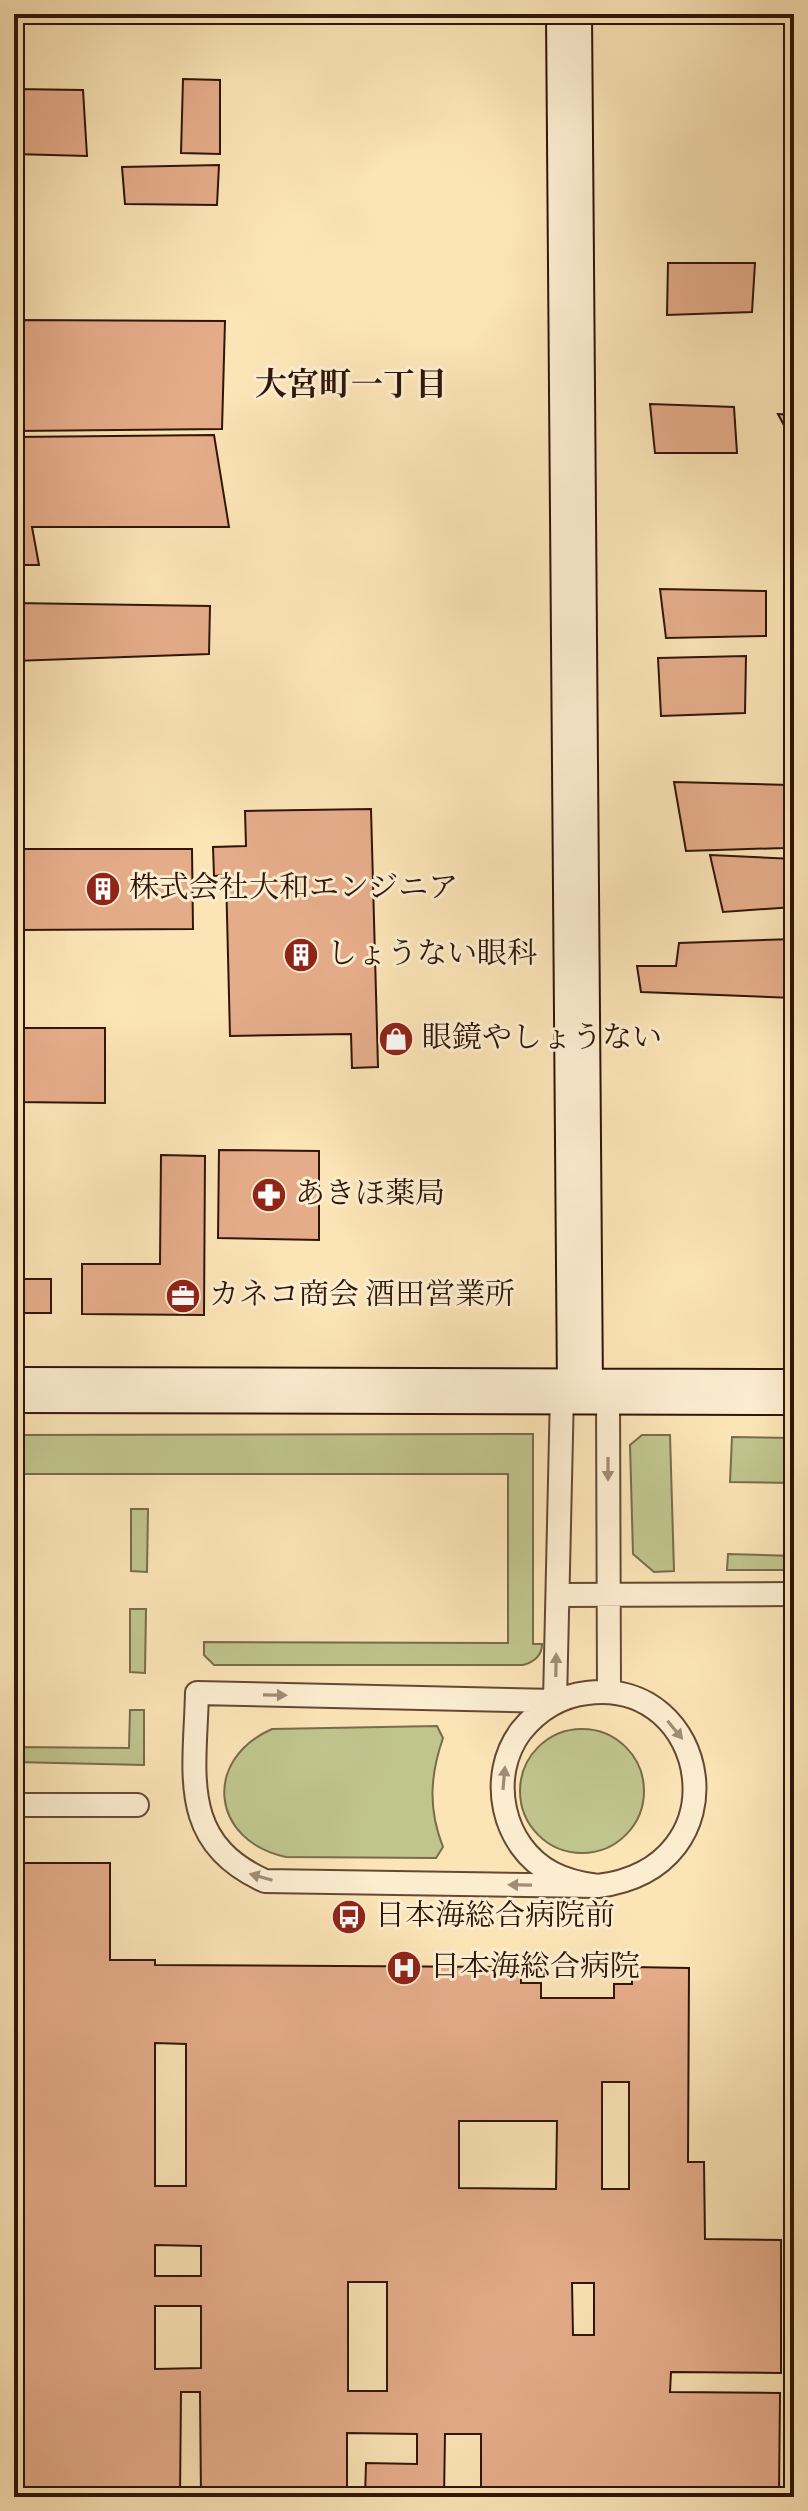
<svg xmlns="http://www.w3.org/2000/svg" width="808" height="2511" viewBox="0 0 808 2511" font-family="Vollkorn,'Noto Serif JP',serif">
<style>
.green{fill:#c0c48d;stroke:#786c4b;stroke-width:2}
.building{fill:#e5ac8a;stroke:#301509;stroke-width:2;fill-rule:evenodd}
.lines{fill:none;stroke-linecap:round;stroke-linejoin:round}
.lane-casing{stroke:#634934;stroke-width:26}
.secondary-casing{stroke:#301509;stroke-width:48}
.lane{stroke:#fcedd0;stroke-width:22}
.secondary{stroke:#fcedd0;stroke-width:44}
.oneway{fill:#a08c76}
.labels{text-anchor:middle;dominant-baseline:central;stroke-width:6;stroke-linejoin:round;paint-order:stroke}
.poi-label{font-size:30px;fill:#301509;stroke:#fcedd0;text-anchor:start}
.neighbourhood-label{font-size:32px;font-weight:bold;fill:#301509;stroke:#fcedd0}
</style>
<rect width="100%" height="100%" fill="#fbe4b6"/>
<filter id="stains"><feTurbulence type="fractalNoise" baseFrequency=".0025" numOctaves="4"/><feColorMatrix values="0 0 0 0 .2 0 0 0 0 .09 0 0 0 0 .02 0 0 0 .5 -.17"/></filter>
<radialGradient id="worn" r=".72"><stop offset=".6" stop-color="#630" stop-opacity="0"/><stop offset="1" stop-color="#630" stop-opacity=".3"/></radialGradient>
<!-- green -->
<path class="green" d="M533 1434V1644H542C542 1656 534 1662 523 1665H214L204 1655V1642L508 1643V1474H14V1435Z
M642 1435H670L674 1571 654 1572 633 1554 630 1445Z
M732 1437 794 1438V1483L730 1482Z
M131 1509H148L147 1572 131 1571Z
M728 1554 794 1556V1570H727Z
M130 1609H146L145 1673 130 1672Z
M130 1710H144V1765L14 1762V1747L129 1748Z
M437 1726 443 1738C430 1776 428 1809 443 1847L436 1858 286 1857C211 1841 202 1760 272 1729Z
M520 1791a62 62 0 1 1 124 0a62 62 0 1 1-124 0Z
M787 2247H794V2497H785Z"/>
<!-- building -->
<path class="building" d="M183 79 220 80V154L181 153Z
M14 89 83 90 87 156 14 154Z
M219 165 217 205 125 204 122 167Z
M668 263H755L752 312 667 315Z
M14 320 225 321 222 429 14 431Z
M650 404 734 407 737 453H655Z
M778 414 794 415V444Z
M214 435 229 527H32L39 565H14V437Z
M660 589 766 591V636L666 638Z
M14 603 210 606 209 654 14 661Z
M746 656 745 713 661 716 658 658Z
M674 782 789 785 784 848 686 851Z
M371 809 378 1067 352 1068 351 1034 230 1036 226 875 214 876 213 847 246 846 245 811Z
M14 849H192L193 929 14 930Z
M710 855 794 859V907L723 912Z
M794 939V998L641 992 637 966H676L679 943Z
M14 1028H105V1103L14 1102Z
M219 1150 319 1151V1240L218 1238Z
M161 1155 205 1156 204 1315 82 1314V1264H160Z
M14 1279H51V1313H14Z
M23 1863H110V1960H155V1965L521 1967V1983H541V1998H614V1984H632V1967L689 1968 688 2162H704L705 2239 781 2240V2373L671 2372 670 2392 780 2393 779 2497H481V2434H445L444 2497H365L366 2463 417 2464V2434L347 2433V2497H201L200 2392H181L180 2497H14V1996H22ZM155 2043 186 2044V2186H155ZM602 2082H629V2189H602ZM459 2121H557L556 2189 459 2188ZM155 2245 201 2246V2276H155ZM348 2282H387V2391H348ZM572 2283H594V2335H573ZM155 2306H201V2368L155 2369Z"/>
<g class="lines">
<!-- lane casing -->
<g class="lane-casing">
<path id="lane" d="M608 1391 609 1692
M562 1392 555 1701 197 1693C195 1774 178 1842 265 1881L598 1886C745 1867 710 1677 587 1693 560 1696 538 1710 521 1731 487 1776 502 1847 552 1873 567 1881 582 1884 598 1886
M558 1595 794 1594
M14 1805H137"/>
</g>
<!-- secondary casing -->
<g class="secondary-casing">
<path id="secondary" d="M569 14 580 1391
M14 1390 794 1392"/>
</g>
<!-- lane -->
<use href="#lane" class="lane"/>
<!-- secondary -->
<use href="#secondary" class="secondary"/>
</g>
<!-- one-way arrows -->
<defs><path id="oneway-solid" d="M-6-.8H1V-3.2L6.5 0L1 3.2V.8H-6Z" transform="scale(2)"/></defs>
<g class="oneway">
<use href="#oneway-solid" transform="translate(608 1469) rotate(90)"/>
<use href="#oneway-solid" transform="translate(556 1665) rotate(-89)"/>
<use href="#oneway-solid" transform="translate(275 1695) rotate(1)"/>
<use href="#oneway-solid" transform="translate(675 1730) rotate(51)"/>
<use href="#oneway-solid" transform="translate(504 1778) rotate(-85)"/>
<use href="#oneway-solid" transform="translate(261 1877) rotate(-164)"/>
<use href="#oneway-solid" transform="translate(520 1885) rotate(-179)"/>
</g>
<!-- icons -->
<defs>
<g id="building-disc" transform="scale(1.8)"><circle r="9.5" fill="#8f2418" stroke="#fcedd0"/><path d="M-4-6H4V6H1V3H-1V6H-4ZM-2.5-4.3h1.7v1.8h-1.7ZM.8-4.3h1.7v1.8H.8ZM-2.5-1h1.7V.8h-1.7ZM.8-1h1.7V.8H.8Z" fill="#fff"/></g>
<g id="shop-disc" transform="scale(1.8)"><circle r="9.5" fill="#8f2418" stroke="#fcedd0"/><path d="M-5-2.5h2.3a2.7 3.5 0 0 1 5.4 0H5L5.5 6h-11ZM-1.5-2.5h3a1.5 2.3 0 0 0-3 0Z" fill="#fff"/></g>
<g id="pharmacy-disc" transform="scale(1.8)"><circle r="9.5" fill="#8f2418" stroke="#fcedd0"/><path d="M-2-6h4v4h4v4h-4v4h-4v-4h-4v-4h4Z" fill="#fff"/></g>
<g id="office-disc" transform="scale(1.8)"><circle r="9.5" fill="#8f2418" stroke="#fcedd0"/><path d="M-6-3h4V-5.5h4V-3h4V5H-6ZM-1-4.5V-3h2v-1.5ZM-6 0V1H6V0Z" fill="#fff"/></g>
<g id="bus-disc" transform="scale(1.8)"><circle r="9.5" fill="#8f2418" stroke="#fcedd0"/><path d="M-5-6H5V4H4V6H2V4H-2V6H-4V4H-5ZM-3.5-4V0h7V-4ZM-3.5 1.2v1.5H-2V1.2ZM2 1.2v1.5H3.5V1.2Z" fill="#fff"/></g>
<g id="hospital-disc" transform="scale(1.8)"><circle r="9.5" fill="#8f2418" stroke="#fcedd0"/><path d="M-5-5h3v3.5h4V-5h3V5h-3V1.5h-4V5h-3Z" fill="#fff"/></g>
</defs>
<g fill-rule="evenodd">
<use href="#building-disc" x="103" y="889"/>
<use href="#building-disc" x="301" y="955"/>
<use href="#shop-disc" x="396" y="1039"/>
<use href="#pharmacy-disc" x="269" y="1195"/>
<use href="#office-disc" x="183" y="1296"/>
<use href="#bus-disc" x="349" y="1917"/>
<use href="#hospital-disc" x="404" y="1968"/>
</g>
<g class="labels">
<!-- poi labels -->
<g class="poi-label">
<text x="129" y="889">株式会社大和エンジニア</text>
<text x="327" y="955">しょうない眼科</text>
<text x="422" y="1039">眼鏡やしょうない</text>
<text x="295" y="1195">あきほ薬局</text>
<text x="209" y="1296">カネコ商会 酒田営業所</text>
<text x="375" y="1917">日本海総合病院前</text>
<text x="430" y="1968">日本海総合病院</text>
</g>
<!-- neighbourhood labels -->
<g class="neighbourhood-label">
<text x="351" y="387">大宮町一丁目</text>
</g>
</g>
<!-- margin -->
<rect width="808" height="2511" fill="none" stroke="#fbe4b6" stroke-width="48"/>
<rect x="16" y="16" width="776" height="2479" fill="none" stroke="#301509" stroke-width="4"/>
<rect x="24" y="24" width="760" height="2463" fill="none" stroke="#301509" stroke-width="2"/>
<rect width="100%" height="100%" filter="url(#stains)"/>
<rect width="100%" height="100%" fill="url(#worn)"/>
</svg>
